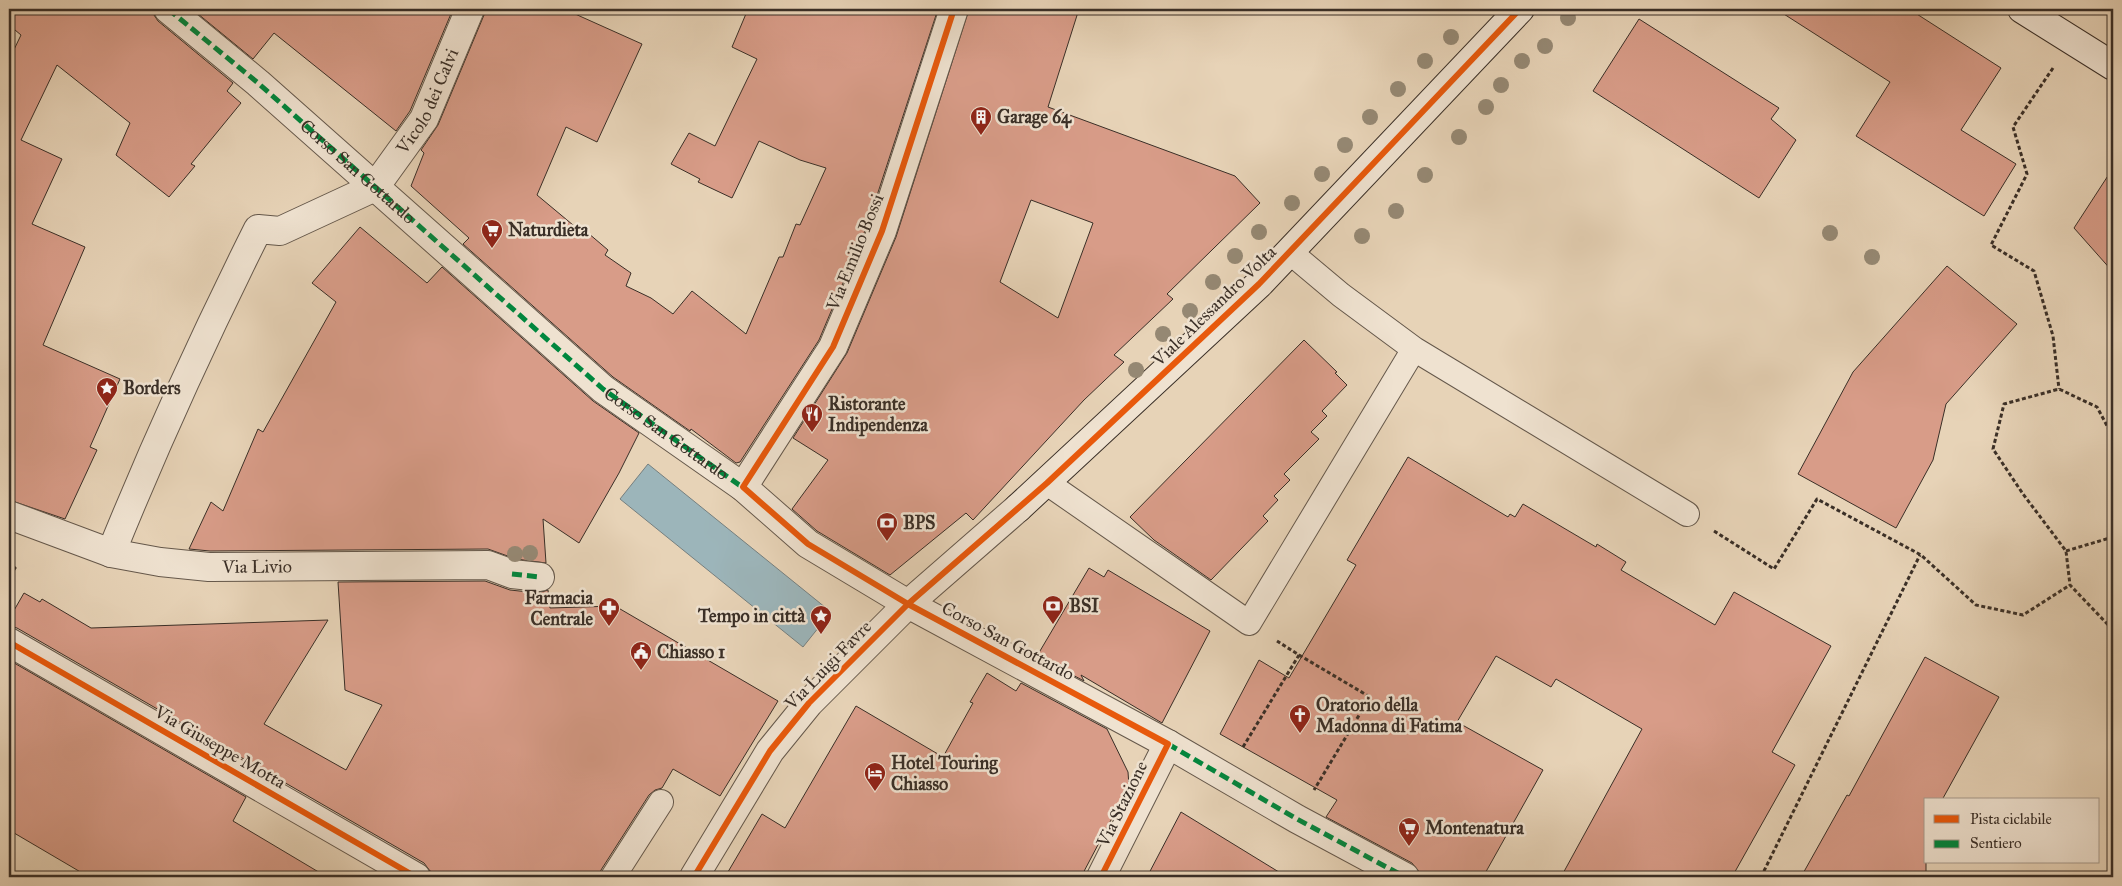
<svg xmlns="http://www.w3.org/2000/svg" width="2122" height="886" viewBox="0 0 2122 886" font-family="'IM FELL Great Primer',serif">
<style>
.water{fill:#9cb5ba;stroke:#757f7f}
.building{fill:#d89c88;stroke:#3a2f27;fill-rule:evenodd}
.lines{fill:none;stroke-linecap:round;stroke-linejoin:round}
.lane-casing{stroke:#65584b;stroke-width:26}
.street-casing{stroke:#65584b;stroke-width:30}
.secondary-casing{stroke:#3a2f27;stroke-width:30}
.path{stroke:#3a2f27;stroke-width:3;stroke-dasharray:4 2.5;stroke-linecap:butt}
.lane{stroke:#efe2d0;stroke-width:24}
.street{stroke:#efe2d0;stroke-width:28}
.secondary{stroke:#efe2d0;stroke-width:28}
.quiet{stroke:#00873e;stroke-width:5;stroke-dasharray:10 5;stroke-linecap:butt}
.cycleway-casing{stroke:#efe2d0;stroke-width:9}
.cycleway{stroke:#e8590c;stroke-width:6}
.tree{fill:#958873}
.labels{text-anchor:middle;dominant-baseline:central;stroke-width:5;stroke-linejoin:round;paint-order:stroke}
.street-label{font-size:18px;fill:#3a2f27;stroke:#efe2d0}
.poi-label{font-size:18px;font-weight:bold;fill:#3a2f27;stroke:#efe2d0;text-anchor:start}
</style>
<rect width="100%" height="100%" fill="#e7d3b7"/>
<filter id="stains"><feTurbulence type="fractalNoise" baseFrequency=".004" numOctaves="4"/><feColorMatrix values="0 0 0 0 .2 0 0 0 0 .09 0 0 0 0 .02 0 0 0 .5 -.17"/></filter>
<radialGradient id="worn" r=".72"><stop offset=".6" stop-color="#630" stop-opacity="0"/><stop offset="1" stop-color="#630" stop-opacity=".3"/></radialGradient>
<!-- water -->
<path class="water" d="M648 464 831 612 803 647 620 499Z"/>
<!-- building -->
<path class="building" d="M9 9H153L154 15 158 21 233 83 227 91 241 103 191 164 195 166 169 197 116 155 130 123 57 65 21 140 62 159 32 224 85 247 43 345 120 379 90 447 97 450 65 519 9 500V60L21 35 9 25Z
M192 9H453L410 111 396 131 274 33 253 59Z
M485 9H564L642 44 597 142 566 127 537 195 579 230 581 227 608 250 605 255 631 273 626 286 651 298 673 314 692 291 746 334 779 257H783L796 224 800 225 826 168 800 160 759 141 732 198 698 182 700 179 671 164 689 133 715 146 757 59 732 47 748 9H938L867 226 819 340 740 462 736 463 691 429 690 431 613 377 463 244 469 238 411 186 424 153 421 150 438 125 484 15Z
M969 9H1079L1048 107 1235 176 1260 203 1167 294 1173 299 1114 355 1124 362 1084 400 973 520 966 513 890 575 817 531 792 509 828 460 793 438 847 353 896 237ZM1031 200 1093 223 1058 318 1000 282Z
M1776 9H1909L2001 68 1961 130 2016 164 1984 216 1856 136 1890 82Z
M1639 19 1779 108 1771 119 1796 140 1759 198 1593 91Z
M2113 168V272L2074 228Z
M360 227 427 283 442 267 593 401 639 433 619 473 579 543 543 519 546 563 516 559 488 549 210 551 189 549 211 502 223 511 258 429 263 432 336 302 312 283Z
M1947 266 2017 324 1946 404 1933 460 1896 528 1798 474 1853 372Z
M1304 340 1337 372 1335 373 1347 385 1322 411 1327 416 1311 432 1319 439 1284 474 1290 480 1274 496 1278 500 1263 516 1268 521 1211 580 1154 540 1130 517Z
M1408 457 1508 517 1510 514 1515 517 1523 504 1596 547 1597 544 1626 562 1621 570 1715 625 1734 592 1831 646 1772 752 1795 765 1732 877H1561L1642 729 1556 679 1551 687 1496 656 1457 722 1543 770 1483 877H1423L1412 863 1326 817 1337 800 1220 734 1259 660 1289 678 1356 565 1347 560Z
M1089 568 1104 577 1108 570 1210 631 1162 723 1081 675 1084 681 1037 656Z
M485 581 510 590 538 593 548 590 550 608 615 606 778 701 720 796 673 769 662 788 655 790 649 795 601 870 599 877H442L430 871 424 863 17 628 9 626V619L24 593 40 602 42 599 91 628 328 620 264 724 346 770 382 705 345 690 338 582Z
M1925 657 1999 697 1942 800H1926V877H1801L1847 795 1849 796Z
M9 660 246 797 233 821 327 877H89L9 830Z
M987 673 1016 691 1021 683 1107 729 1128 772 1129 786 1081 877H725L762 814 785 828 856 706 943 757 973 703 970 702Z
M1181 812 1287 877H1147Z"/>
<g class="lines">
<!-- lane casing -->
<g class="lane-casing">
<path id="lane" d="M1414 349 1687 514
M1047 483 1249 623 1414 349 1341 295 1291 253
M613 877 661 802"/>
</g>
<!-- street casing -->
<g class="street-casing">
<g id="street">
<path d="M168 9 258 83 603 389 743 487 808 544 908 604 1168 744 1297 819 1405 877"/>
<path d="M743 487 833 347 882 231 954 9"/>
<path id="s1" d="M9 515 111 553 160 562 209 567 488 565 512 574 540 577"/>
<path id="s2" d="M111 553C156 442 205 335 258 229L280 231 375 187 424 119 470 9"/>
<path d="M9 642 416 877"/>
<path d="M694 877 770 751 809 703 908 604 1018 508"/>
<path d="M1101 877 1168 744"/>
</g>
</g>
<!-- secondary casing -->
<g class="secondary-casing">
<path id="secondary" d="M2022 9 2113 66
M1018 508 1259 284 1520 9"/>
</g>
<!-- path -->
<path class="path" d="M2053 68 2013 127 2027 174 1991 245 2034 271 2053 336 2059 389
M2113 437 2097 407 2059 389 2004 404 1993 449 2023 494 2066 551 2070 585 2113 630
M1714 531 1774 569 1817 499 1921 555 1976 605 2023 615 2070 585
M2066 551 2113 537
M9 564 15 568 9 577
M1299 655 1370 697 1314 790
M1243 747 1299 655 1277 641
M1761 877 1920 555"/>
<!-- lane -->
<use href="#lane" class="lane"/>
<!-- street -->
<use href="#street" class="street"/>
<!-- secondary -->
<use href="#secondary" class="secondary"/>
<!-- quiet -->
<g class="quiet">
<path id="s3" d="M168 9 258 83 603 389 745 489"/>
<path d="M512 574 540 577"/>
<path d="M1168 744 1297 819 1405 877"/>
</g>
<!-- cycleway casing -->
<g class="cycleway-casing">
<path id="cycleway" d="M954 9 882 231 833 347 743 487 808 544 908 604 1168 744 1101 877
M9 642 416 877
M694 877 770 751 809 703 908 604 1047 483 1259 284 1520 9"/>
</g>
<!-- cycleway -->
<use href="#cycleway" class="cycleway"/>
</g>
<!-- trees -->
<g class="tree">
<circle cx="1568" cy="18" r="8"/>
<circle cx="1451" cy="37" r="8"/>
<circle cx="1545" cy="46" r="8"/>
<circle cx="1425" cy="61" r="8"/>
<circle cx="1522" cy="61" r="8"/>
<circle cx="1501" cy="85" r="8"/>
<circle cx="1398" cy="89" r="8"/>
<circle cx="1486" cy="107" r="8"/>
<circle cx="1370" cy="117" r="8"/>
<circle cx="1459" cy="137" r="8"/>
<circle cx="1345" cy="145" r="8"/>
<circle cx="1322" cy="174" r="8"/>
<circle cx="1425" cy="175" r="8"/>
<circle cx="1292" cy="203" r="8"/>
<circle cx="1396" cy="211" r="8"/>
<circle cx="1259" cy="232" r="8"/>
<circle cx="1830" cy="233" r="8"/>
<circle cx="1362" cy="236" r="8"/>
<circle cx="1235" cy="256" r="8"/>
<circle cx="1872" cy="257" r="8"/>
<circle cx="1213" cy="282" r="8"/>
<circle cx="1190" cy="311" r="8"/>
<circle cx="1163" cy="334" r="8"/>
<circle cx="1136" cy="370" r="8"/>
<circle cx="530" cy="553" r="8"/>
<circle cx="515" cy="554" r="8"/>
</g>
<!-- icons -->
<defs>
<g id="building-pin" transform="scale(1.125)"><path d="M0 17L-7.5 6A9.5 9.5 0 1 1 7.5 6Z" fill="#8f2418" stroke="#efe2d0"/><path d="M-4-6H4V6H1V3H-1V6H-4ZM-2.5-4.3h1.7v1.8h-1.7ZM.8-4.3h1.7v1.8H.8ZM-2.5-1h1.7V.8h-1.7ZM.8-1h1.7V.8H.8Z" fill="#fff"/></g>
<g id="supermarket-pin" transform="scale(1.125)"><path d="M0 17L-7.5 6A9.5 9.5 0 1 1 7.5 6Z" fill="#8f2418" stroke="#efe2d0"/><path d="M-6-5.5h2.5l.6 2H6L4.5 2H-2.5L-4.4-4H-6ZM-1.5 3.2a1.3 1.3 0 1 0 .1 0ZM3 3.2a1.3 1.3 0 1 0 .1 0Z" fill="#fff"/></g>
<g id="sight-pin" transform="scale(1.125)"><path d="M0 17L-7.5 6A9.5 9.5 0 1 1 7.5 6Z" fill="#8f2418" stroke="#efe2d0"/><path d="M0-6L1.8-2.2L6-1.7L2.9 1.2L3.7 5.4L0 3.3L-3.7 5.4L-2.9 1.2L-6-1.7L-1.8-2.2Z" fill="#fff"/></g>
<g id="restaurant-pin" transform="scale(1.125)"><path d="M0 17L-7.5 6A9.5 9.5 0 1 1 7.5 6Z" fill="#8f2418" stroke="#efe2d0"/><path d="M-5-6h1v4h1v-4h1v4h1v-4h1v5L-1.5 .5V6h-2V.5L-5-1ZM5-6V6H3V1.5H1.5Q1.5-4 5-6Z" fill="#fff"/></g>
<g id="bank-pin" transform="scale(1.125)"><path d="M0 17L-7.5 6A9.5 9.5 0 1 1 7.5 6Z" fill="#8f2418" stroke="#efe2d0"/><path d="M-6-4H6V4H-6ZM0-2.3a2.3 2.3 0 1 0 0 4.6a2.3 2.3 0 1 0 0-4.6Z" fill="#fff"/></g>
<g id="pharmacy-pin" transform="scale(1.125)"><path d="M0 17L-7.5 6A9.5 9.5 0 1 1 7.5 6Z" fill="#8f2418" stroke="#efe2d0"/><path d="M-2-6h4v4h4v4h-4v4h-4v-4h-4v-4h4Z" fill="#fff"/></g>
<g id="civic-pin" transform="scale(1.125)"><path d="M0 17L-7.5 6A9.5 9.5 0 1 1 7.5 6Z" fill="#8f2418" stroke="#efe2d0"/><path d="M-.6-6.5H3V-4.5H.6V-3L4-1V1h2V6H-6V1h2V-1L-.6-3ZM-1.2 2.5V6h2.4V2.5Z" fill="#fff"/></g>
<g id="church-pin" transform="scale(1.125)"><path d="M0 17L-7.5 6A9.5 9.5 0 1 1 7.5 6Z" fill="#8f2418" stroke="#efe2d0"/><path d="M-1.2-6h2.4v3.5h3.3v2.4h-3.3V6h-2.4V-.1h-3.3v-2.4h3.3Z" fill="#fff"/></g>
<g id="hotel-pin" transform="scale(1.125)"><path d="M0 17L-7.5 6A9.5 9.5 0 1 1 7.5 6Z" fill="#8f2418" stroke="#efe2d0"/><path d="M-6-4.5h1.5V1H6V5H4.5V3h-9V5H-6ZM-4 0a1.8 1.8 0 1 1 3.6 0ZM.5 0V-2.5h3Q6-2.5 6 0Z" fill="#fff"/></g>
</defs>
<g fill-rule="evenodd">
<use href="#building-pin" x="981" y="117"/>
<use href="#supermarket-pin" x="492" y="230"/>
<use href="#sight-pin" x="107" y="388"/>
<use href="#restaurant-pin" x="812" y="414"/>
<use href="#bank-pin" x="887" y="523"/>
<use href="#bank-pin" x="1053" y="606"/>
<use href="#pharmacy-pin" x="609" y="608"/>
<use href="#sight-pin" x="821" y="616"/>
<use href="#civic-pin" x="641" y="652"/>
<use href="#church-pin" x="1300" y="715"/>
<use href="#hotel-pin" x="875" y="773"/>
<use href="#supermarket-pin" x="1409" y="828"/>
</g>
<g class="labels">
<!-- street labels -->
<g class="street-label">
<text stroke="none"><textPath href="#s2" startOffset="584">Vicolo dei Calvi</textPath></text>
<text stroke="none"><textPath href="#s3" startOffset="250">Corso San Gottardo</textPath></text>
<text transform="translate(855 252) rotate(-68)">Via Emilio Bossi</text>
<text transform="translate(1214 306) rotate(-44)">Viale Alessandro Volta</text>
<text stroke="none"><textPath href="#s3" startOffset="655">Corso San Gottardo</textPath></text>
<text stroke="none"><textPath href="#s1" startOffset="256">Via Livio</textPath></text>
<text transform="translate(1008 641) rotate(28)">Corso San Gottardo</text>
<text transform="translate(828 665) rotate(-46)">Via Luigi Favre</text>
<text transform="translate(220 747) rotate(30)">Via Giuseppe Motta</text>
<text transform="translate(1122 804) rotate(-64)">Via Stazione</text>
</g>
<!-- poi labels -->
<g class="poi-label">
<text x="997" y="117">Garage 64</text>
<text x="508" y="230">Naturdieta</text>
<text x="123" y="388">Borders</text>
<text x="828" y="404">Ristorante<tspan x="828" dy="21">Indipendenza</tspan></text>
<text x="903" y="523">BPS</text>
<text x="593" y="598" text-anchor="end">Farmacia<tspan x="593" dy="21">Centrale</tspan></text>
<text x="1069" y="606">BSI</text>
<text x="805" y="616" text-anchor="end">Tempo in città</text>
<text x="657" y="652">Chiasso 1</text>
<text x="1316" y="705">Oratorio della<tspan x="1316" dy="21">Madonna di Fatima</tspan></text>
<text x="891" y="763">Hotel Touring<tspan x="891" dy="21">Chiasso</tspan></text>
<text x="1425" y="828">Montenatura</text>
</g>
</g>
<!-- margin -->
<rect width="2122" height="886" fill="none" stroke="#e7d3b7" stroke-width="30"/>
<rect x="10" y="10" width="2102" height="866" fill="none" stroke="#3a2f27" stroke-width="2.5"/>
<rect x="15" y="15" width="2092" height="856" fill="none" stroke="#3a2f27"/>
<!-- legend -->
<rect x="1924" y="798" width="175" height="65" fill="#efe2d0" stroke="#a79a8c"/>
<rect x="1934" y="815" width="25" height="8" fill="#e8590c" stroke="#a79a8c"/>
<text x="1970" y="824" font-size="15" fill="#3a2f27">Pista ciclabile</text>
<rect x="1934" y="840" width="25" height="8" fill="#00873e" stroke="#a79a8c"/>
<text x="1970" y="848" font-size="15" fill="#3a2f27">Sentiero</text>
<rect width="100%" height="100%" filter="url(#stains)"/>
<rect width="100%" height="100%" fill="url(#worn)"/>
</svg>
